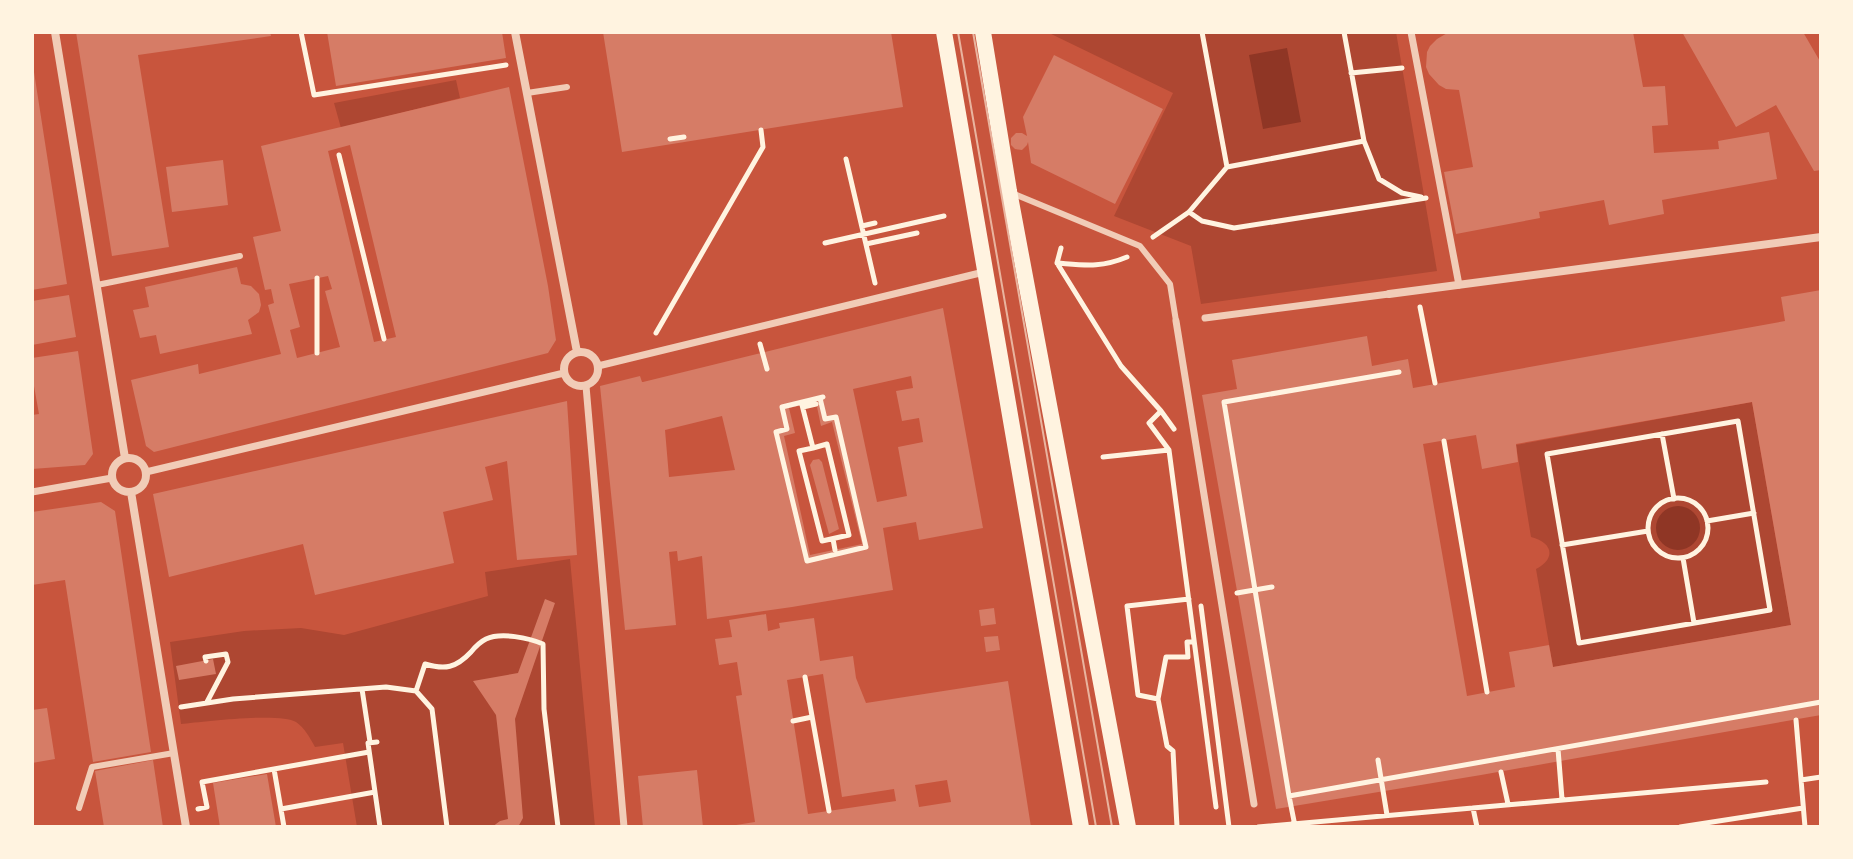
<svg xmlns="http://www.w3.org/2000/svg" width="1853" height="859" viewBox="0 0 1853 859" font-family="'Nunito Sans',sans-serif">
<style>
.green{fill:#ae4732}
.water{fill:#8f3625}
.building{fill:#d67c66;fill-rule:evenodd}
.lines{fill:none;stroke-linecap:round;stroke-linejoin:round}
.path{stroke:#fff3e0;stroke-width:5}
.service{stroke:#f1ccb7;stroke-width:6}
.pedestrian{stroke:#f1ccb7;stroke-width:7}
.minor{stroke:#f1ccb7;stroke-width:8}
.secondary{stroke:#fff3e0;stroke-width:16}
.tram{stroke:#e9b49f;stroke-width:2}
</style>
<rect width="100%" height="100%" fill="#c8553d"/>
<!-- green -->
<path class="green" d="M1047 32H1396L1437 271 1201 304 1191 246 1114 216 1173 93Z
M456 80 460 98 341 128 334 103Z
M1752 402 1791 625 1553 667 1536 569C1557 558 1552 542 1531 537L1516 445Z
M570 559 595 827H357L343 743 315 747C310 738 305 728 296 722 280 712 203 722 181 724L170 642 244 631 301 628 344 635 488 596 485 572Z"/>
<!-- water -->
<path class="water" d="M1287 48 1301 122 1263 129 1249 55Z
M1656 528a22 22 0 1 1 44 0a22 22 0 1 1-44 0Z"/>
<!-- building -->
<path class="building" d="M76 32H270L271 36 138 55 169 247 112 256Z
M327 32H502L506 58 336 86Z
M603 32H891L903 107 622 152Z
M1449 32H1633L1643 87 1665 86 1668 125 1652 126 1654 153 1719 149 1718 141 1769 132 1777 179 1662 200 1664 214 1609 225 1604 200 1539 212 1540 218 1456 234 1444 172 1473 167 1459 90 1446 89 1439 85 1429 74 1426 67 1427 52 1430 46 1437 39Z
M1682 32H1803L1821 63V170L1814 171 1776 105 1736 127Z
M1054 55 1163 109 1115 204 1031 163 1028 142 1027 145 1022 150 1015 149 1011 145V138L1016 133H1022L1027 136 1023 117Z
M32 72H34L67 284 32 290Z
M509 87 548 286 556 340 548 353 154 452 146 446 131 380 198 364 199 374 281 354 268 305 274 303 271 289 265 290 253 237 281 231 261 146ZM350 145 396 337 374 342 328 151ZM328 276 332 289 325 291 340 347 297 358 290 330 300 327 289 284Z
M223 160 228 205 172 212 166 167Z
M237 267 241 284 251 286 259 294 261 305 259 312 248 320 252 334 160 354 156 335 140 338 133 310 149 307 145 287Z
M1821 290V715L1481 775 1276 809 1202 395 1237 389 1232 360 1367 336 1372 366 1408 359 1413 388 1785 321 1781 297ZM1752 402 1791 625 1553 667 1549 645 1509 652 1515 687 1467 696 1423 444 1476 435 1482 469 1518 462 1516 444Z
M69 295 76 337 32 345V301Z
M943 308 983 528 919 540 916 522 883 528 893 590 792 607 707 619 702 556 678 561 677 551 669 552 676 625 625 630 600 386 640 376 642 382H643ZM911 376 913 388 896 391 902 421 919 418 923 442 898 447 907 496 877 502 853 389ZM816 402 821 426 832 422 862 544 810 555 784 436 795 433 789 408ZM722 416 735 470 669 477 665 430Z
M78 351 93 454 85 465 32 469V415L39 414 32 375V358Z
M567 401 577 555 517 560 507 461 485 467 493 500 443 512 454 563 315 595 303 544 169 577 153 494Z
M819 459 822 462 839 529 829 534 810 465 813 460Z
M101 502 115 511 151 752 93 762 65 580 32 585V512Z
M545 599 555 603 515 719 523 818 518 827H492L500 821 508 819 496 715 473 681 518 673Z
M994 608 996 624 981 626 979 610Z
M766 614 768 631 780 628 779 623 814 618 820 661 853 656 856 678 866 703 1008 681 1031 827H736V825L755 822 736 696 742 695 737 662 719 665 715 639 732 637 729 620ZM823 674 842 797 894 789 896 801 808 814 787 680ZM947 780 951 802 919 807 915 785Z
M998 636 1000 650 986 652 984 637Z
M213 659 216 674 179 680 176 666Z
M47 708 55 759 32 763V710Z
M153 760 163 827H104L95 771Z
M697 770 703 827H643L638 776Z
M267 774 276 827H220L213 783Z"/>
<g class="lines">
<!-- path -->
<path class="path" d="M301 32 314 95 506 65
M1351 73 1402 68
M670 139 684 137
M1364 141 1379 179 1402 193 1421 197
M339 155 384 339
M846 159 875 283
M1227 167 1364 141 1344 32
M1189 212 1202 221 1234 228 1426 198
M862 226 875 223
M1153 237 1189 212 1227 167 1202 32
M825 243 944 216
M866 244 917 233
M1061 248 1057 263 1121 366 1161 411 1174 429
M1057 263C1084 265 1101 268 1127 257
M1420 307 1435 383
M656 333 763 147 761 130
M760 344 767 369
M317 353V278
M1399 372 1224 402 1289 796 1821 702
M820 398 825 419 836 417 866 547 807 561 776 432 787 429 782 407 823 397
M802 405 813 448 799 451 822 541 849 535 827 444 813 448
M803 407 816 404
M1161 411 1149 423 1169 450 1216 807
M1738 421 1770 610 1579 643 1547 454Z
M1662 434 1674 499
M1444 441 1487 692
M1103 457 1169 450
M1648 528a30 30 0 1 1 60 0a30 30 0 1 1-60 0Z
M1707 521 1754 513
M833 539 835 550
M1562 545 1648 531
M1683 558 1694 623
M1237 593 1272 587
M1201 606 1229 827
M206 661 205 657 226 654 228 662 207 702
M805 677 829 811
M362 689 370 742
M416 691 425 664C445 670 456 668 471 652 475 647 480 642 486 639 501 632 529 638 543 644L544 709 558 827
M1158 699 1166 657H1188L1187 642H1194
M181 707 233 699 386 687 416 691 432 709 447 827
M1796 720 1805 827
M793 721 812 717
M1558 749 1562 799
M1378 760 1387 815
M274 769 369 752
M1501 772 1508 804
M1801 780 1821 777
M375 792 368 743 377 742
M1289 796 1295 826
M1473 808 1477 827
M198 809 207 807 202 782 274 769 284 827
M281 809 375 792 380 827
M1177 827 1173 751 1167 746 1158 699 1138 695 1127 606 1189 599
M1258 827 1766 782
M1680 827 1803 808"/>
<!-- service -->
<path class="service" d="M527 93 567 87
M1012 193 1140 246 1170 284 1176 321
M97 285 240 256
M79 808 92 767 174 753"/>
<!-- pedestrian -->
<path class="pedestrian" d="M1411 32 1459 285
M1205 318 1389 294
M1176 321 1254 804
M598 366 984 272
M586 386 624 827
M146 472 564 373
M32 492 112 478"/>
<!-- minor -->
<path class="minor" d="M55 32 125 458
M515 32 577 352
M1389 294 1821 237
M564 369a17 17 0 1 1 34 0a17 17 0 1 1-34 0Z
M112 475a17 17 0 1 1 34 0a17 17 0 1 1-34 0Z
M131 492 186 827"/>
<!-- secondary -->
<path class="secondary" d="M944 32 1081 827
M983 32 1009 191 1128 827"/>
<!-- tram -->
<path class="tram" d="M958 32 1096 827
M973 32 1112 827"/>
</g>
<!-- border -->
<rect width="1853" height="859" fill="none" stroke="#fff3e0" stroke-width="68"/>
</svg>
